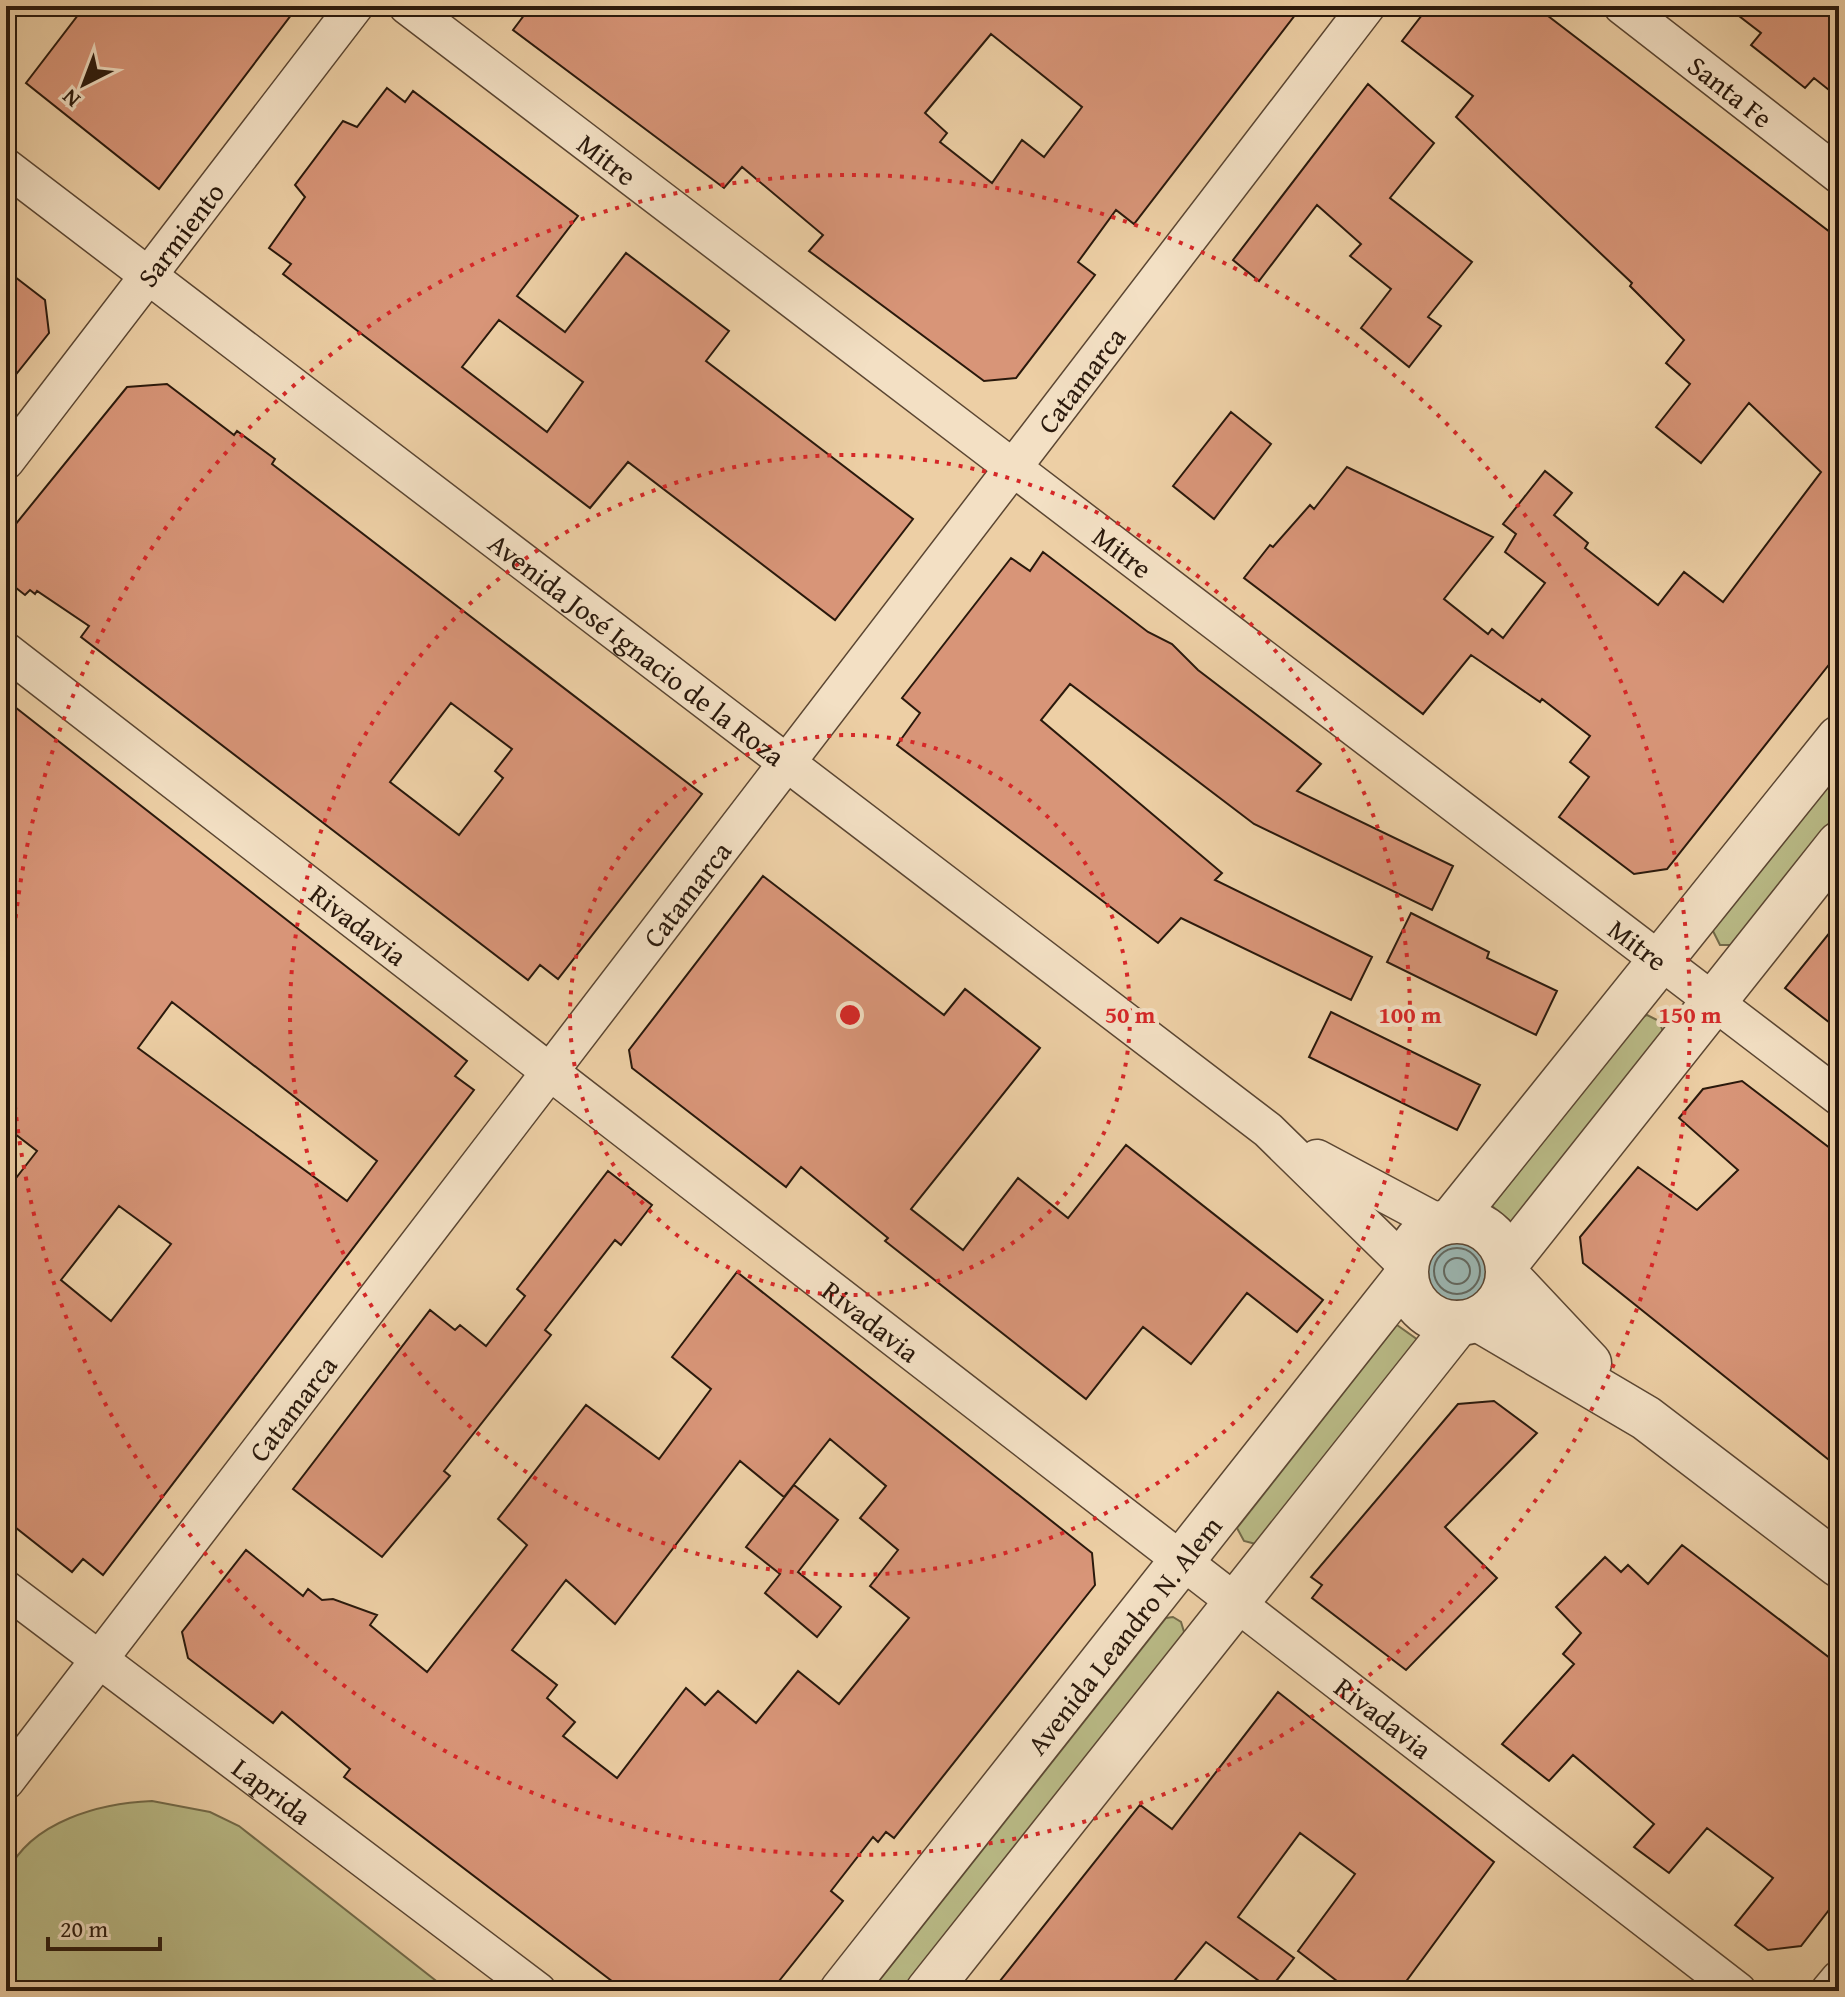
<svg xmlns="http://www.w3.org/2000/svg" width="1845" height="1997" viewBox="0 0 1845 1997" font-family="'Gentium Book Plus',serif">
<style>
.green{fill:#b9ba86;stroke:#726a49;stroke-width:2}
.water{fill:#9bb5b0;stroke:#6e776e;stroke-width:2}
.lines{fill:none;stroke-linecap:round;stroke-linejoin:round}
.shore{stroke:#62675e;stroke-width:2}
.building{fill:#d89578;stroke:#2a190c;stroke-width:2;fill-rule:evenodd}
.minor-casing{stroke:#5b4632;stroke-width:39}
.tertiary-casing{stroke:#5b4632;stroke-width:47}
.minor{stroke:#f3e0c4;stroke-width:36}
.tertiary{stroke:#f3e0c4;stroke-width:44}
.ring{fill:none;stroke:#d62828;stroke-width:4;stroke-dasharray:4 8}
.labels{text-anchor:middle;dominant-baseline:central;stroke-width:8;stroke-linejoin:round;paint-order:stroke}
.street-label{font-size:28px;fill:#2a190c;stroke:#f3e0c4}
.centre{fill:#d62828;stroke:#f3e0c4;stroke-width:4}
.ring-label{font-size:24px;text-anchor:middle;font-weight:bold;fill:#d62828;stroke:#f3e0c4;stroke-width:8;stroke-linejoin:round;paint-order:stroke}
</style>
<rect width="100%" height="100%" fill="#edcfa5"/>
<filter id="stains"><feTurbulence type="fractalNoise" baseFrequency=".0025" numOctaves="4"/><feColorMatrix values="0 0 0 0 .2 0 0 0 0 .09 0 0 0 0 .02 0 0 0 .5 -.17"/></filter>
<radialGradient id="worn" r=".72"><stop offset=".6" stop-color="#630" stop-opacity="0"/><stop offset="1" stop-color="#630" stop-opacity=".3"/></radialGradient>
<!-- green -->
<path class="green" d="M1839 770V811L1732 945H1720L1712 929Z
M1647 1015 1659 1021 1663 1032 1511 1222 1492 1206 1642 1017Z
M1397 1325 1418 1340 1256 1544 1244 1541 1237 1528Z
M1173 1617 1181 1622 1185 1635 903 1991H871L1166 1618Z
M152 1801 210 1812 239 1826 449 1991H6C6 1969 0 1888 7 1873 31 1821 101 1803 152 1801Z"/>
<!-- water -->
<path class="water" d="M1426 1271a31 31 0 1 1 62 0a31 31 0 1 1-62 0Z"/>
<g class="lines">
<!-- shore -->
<path class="shore" d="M1434 1271a23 23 0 1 1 46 0a23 23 0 1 1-46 0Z
M1444 1271a13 13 0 1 1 26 0a13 13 0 1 1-26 0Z"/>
</g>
<!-- building -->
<path class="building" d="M85 6H298L159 189 26 83Z
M531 6H1302L1134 224 1116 210 1078 262 1095 275 1016 378 984 381 809 251 823 235 742 167 724 188 513 30ZM991 34 1082 107 1044 157 1022 140 992 183 940 142 947 133 925 113Z
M1429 6H1535L1839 239V652L1667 869 1634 874 1559 817 1589 777 1570 762 1590 736 1542 699 1540 702 1471 655 1423 714 1244 578 1270 545 1273 547 1310 505 1314 509 1347 467 1493 537 1444 599 1488 634 1492 629 1503 638 1545 583 1505 552 1516 534 1503 524 1545 471 1572 493 1554 515 1588 543 1585 548 1658 605 1684 572 1723 602 1821 472 1749 403 1701 463 1656 427 1690 384 1666 363 1684 340 1630 286 1632 283 1456 117 1473 96 1402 41Z
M1726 6H1839V98L1814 78 1805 88 1751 45 1761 33Z
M1368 84 1434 143 1390 198 1472 262 1428 317 1441 326 1409 367 1361 328 1391 289 1350 256 1361 244 1317 205 1259 281 1233 260Z
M387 88 405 102 413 91 578 216 517 296 565 332 626 253 729 331 706 361 913 519 835 620 628 462 590 508 283 274 291 264 269 248 305 197 295 185 343 121 357 127ZM499 320 583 382 547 432 462 367Z
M6 270 45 300 49 333 6 387Z
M167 384 234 435 237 431 275 459 272 464 702 794 558 979 540 965 528 980 81 637 89 626 37 591 35 594 30 590 25 595 6 580V536L127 387ZM451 703 512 749 495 771 503 778 459 835 390 782Z
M1231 412 1271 444 1214 519 1173 486Z
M1043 552 1148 632 1172 644 1198 670 1321 764 1297 791 1453 866 1432 910 1254 824 1070 684 1041 720 1222 873 1215 880 1372 957 1351 1000 1181 918 1158 943 897 745 920 713 902 698 1011 558 1030 571Z
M6 700 467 1061 455 1076 474 1090 103 1575 83 1559 72 1572 6 1520V1191L37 1151 6 1127ZM172 1002 377 1161 347 1201 138 1048ZM119 1206 171 1244 111 1321 61 1280Z
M763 876 944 1015 965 989 1040 1048 911 1209 963 1250 1018 1178 1068 1218 1126 1145 1323 1300 1297 1332 1247 1293 1191 1364 1143 1327 1086 1399 885 1241 888 1238 801 1167 786 1187 632 1068 629 1050Z
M1411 913 1489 952 1487 958 1557 991 1536 1035 1387 962Z
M1839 921V1030L1785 988Z
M1331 1012 1480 1085 1457 1130 1309 1057Z
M1742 1081 1839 1155V1468L1583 1263 1580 1237 1638 1167 1697 1210 1738 1170 1679 1118 1703 1089Z
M608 1171 652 1205 621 1245 615 1240 545 1330 551 1335 444 1471 450 1476 382 1557 293 1489 430 1310 455 1330 460 1325 486 1346 525 1296 517 1289Z
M737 1272 1092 1553 1095 1585 894 1838 886 1832 878 1842 873 1837 831 1891 843 1901 771 1991H625L344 1777 350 1769 282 1712 273 1723 188 1658 182 1632 246 1550 303 1596 308 1589 322 1600 333 1599 377 1615 370 1625 427 1672 527 1545 498 1519 586 1405 659 1459 711 1389 672 1357ZM830 1439 886 1486 860 1518 898 1550 870 1586 909 1618 839 1704 798 1671 756 1723 718 1691 705 1705 686 1688 617 1778 563 1736 575 1722 547 1698 557 1685 512 1650 566 1580 615 1624 740 1461 784 1497Z
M1494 1401 1537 1433 1445 1527 1497 1578 1406 1670 1312 1598 1322 1585 1311 1577 1458 1404Z
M794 1485 838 1520 798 1572 841 1607 817 1637 765 1593 780 1574 746 1547Z
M1682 1545 1839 1665V1897L1801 1946 1768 1950 1735 1925 1773 1878 1707 1828 1669 1873 1634 1847 1654 1824 1573 1755 1549 1781 1502 1744 1574 1664 1563 1654 1581 1633 1556 1607 1605 1557 1621 1572 1628 1565 1648 1584Z
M1278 1692 1494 1862 1399 1991H1350L1298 1951 1355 1874 1300 1833 1238 1917 1294 1958 1270 1989 1206 1942 1166 1991H992L1140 1805 1172 1829Z"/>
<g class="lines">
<!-- minor casing -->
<g class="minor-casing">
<g id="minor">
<path id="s1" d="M407 6 1839 1097"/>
<path id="s2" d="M1622 6 1839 175"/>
<path id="s3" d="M6 167 1268 1130 1406 1265"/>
<path id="s4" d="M6 461 355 6"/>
<path id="s5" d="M6 651 1738 1991"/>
<path d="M1317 1158 1439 1223"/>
<path id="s6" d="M6 1589 538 1991"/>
<path id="s7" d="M6 1781 1367 6"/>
<path d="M1829 1991 1839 1979"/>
</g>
</g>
<!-- tertiary casing -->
<g class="tertiary-casing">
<g id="tertiary">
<path d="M1452 1220 1839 738"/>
<circle cx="1457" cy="1272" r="51"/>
<path d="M1508 1261 1839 844"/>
<path d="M1508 1277 1589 1363"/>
<path d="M1478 1319 1646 1418 1839 1565"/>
<path id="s8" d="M842 1991 1406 1277"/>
<path d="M928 1991 1458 1323"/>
</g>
</g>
<!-- minor -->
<use href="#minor" class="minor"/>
<!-- tertiary -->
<use href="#tertiary" class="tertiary"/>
</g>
<!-- distance rings -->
<g class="ring">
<circle cx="850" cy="1015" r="280"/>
<circle cx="850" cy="1015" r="560"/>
<circle cx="850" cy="1015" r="840"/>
</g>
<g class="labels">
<!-- street labels -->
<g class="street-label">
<text stroke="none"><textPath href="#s2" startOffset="138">Santa Fe</textPath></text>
<text stroke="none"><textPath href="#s1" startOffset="252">Mitre</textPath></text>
<text stroke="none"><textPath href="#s4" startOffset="286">Sarmiento</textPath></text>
<text stroke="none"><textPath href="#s7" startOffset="1766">Catamarca</textPath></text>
<text stroke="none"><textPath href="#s1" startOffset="900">Mitre</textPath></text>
<text stroke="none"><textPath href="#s3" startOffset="794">Avenida José Ignacio de la Roza</textPath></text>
<text stroke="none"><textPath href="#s7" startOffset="1118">Catamarca</textPath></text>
<text stroke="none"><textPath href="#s5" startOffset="446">Rivadavia</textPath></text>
<text stroke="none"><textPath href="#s1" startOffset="1548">Mitre</textPath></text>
<text stroke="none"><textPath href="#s5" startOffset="1094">Rivadavia</textPath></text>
<text stroke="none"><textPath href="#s7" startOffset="470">Catamarca</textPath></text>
<text stroke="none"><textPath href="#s8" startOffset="454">Avenida Leandro N. Alem</textPath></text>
<text stroke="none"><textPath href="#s5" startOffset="1742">Rivadavia</textPath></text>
<text stroke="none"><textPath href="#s6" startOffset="334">Laprida</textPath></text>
</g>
</g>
<circle cx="850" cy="1015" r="12" class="centre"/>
<g class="ring-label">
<text x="1130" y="1023">50 m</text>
<text x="1410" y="1023">100 m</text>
<text x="1690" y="1023">150 m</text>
</g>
<!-- margin -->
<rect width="1845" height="1997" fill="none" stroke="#edcfa5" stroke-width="32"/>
<rect x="8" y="8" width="1829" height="1981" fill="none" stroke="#2a190c" stroke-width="4"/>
<rect x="16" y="16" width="1813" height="1965" fill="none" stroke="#2a190c" stroke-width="2"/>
<!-- north arrow -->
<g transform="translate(84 84) rotate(222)" stroke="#f3e0c4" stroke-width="6" paint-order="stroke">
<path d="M0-6L14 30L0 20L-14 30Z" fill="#2a190c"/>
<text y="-12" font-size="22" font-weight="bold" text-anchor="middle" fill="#2a190c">N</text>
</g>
<!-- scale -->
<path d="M48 1937v12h112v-12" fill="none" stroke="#2a190c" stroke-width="4"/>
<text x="60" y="1937" font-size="24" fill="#2a190c" stroke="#f3e0c4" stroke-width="6" paint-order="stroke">20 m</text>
<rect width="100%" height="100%" filter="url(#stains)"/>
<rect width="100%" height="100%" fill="url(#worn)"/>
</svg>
